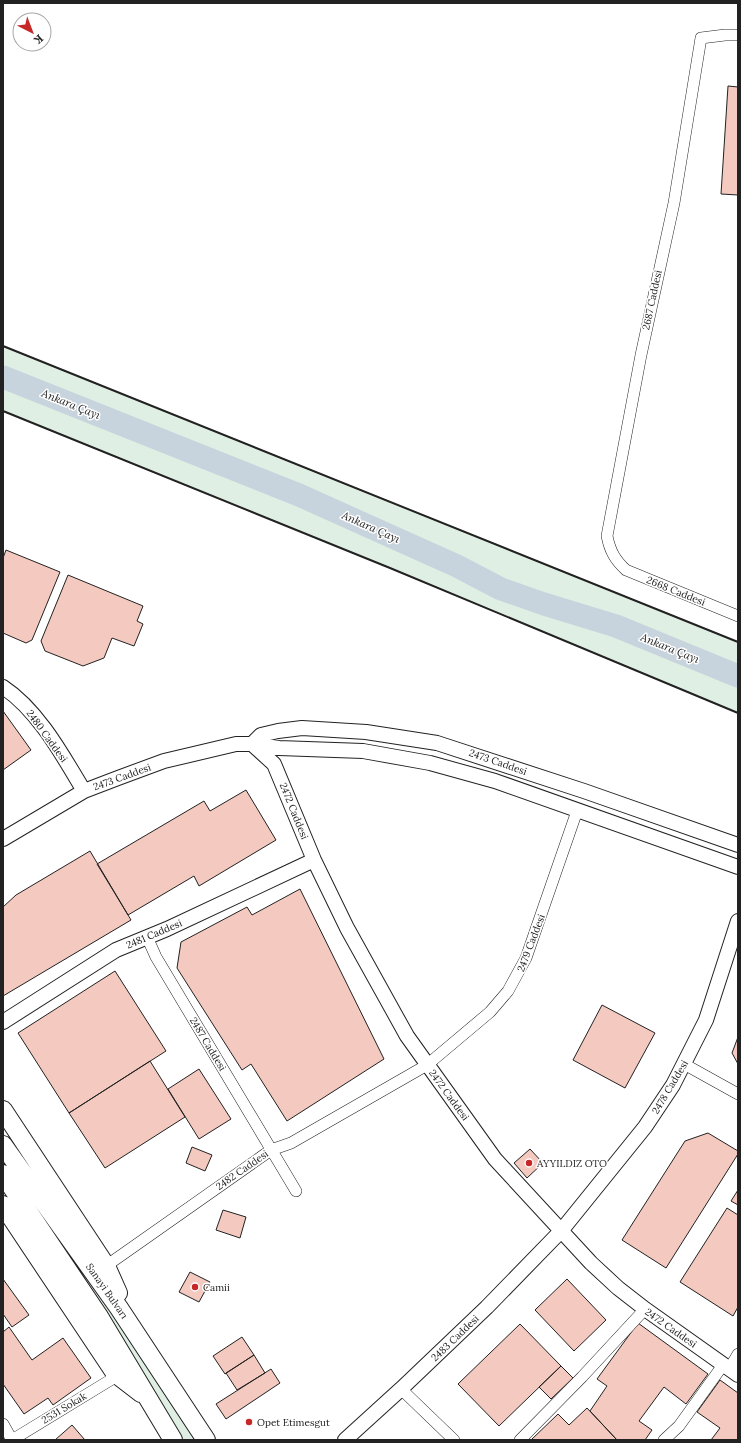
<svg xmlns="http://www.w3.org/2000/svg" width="741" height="1443" viewBox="0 0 741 1443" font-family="Lora,serif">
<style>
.green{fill:#e0efe3;stroke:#6f6f6f}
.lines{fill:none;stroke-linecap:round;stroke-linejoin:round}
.river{stroke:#c7d3dd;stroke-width:23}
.building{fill:#f3c9c0;stroke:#222}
.minor-casing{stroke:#222;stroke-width:12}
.tertiary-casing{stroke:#222;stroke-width:16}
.primary-casing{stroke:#222;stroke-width:20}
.minor{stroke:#fff;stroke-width:11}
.tertiary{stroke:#fff;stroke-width:14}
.primary{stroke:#fff;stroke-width:18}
.wall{stroke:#222;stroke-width:2}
.poi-dot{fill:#c62828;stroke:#fff;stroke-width:1.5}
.labels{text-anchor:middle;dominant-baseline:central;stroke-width:3;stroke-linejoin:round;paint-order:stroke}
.street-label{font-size:10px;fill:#222;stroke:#fff}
.poi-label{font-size:10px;fill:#222;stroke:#fff;text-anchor:start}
.water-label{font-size:11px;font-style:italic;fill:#222;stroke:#fff}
</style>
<rect width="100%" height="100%" fill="#fff"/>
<!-- green -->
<path class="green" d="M3 346 738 642V713L390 568 3 411Z
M3 1143 195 1440H181L3 1165Z"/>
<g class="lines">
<!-- river -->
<path class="river" d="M3 377 299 495 457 566 501 589 544 604 616 626 738 676"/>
</g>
<!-- building -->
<path class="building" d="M728 86 738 87V195L721 194Z
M6 550 60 572 32 640 26 643 3 633V558Z
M68 575 143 606 137 621 143 624 134 646 112 638 104 658 83 666 45 651 41 641Z
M3 711 31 750 3 770Z
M246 790 276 840 199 886 194 876 128 915 97 864 204 801 210 811Z
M90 851 131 920 3 996V907L16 895Z
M300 889 384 1059 287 1121 251 1064 242 1070 177 968 181 942 247 907 252 915Z
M115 971 166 1051 69 1113 18 1033Z
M602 1005 655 1033 625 1088 573 1060Z
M738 1037V1064L732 1053Z
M150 1061 185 1117 105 1168 69 1113Z
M199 1069 231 1119 199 1139 168 1089Z
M708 1133 738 1151V1154L666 1268 622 1240 685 1141Z
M192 1147 212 1155 205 1171 186 1163Z
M530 1149 543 1163 527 1178 514 1163Z
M738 1190V1205L731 1201Z
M727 1208 738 1215V1307L733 1316 680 1282Z
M223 1210 246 1217 240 1238 216 1230Z
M190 1272 210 1282 199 1302 179 1292Z
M3 1279 29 1315 12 1327 3 1314Z
M567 1279 606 1320 574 1351 535 1310Z
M638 1323 708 1374 686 1404 664 1387 639 1421 652 1430 645 1440H617L590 1411 607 1386 597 1379Z
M520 1324 561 1366 499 1426 458 1384Z
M9 1327 32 1360 63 1338 91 1378 53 1405 48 1398 24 1414 3 1384V1332Z
M242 1337 254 1355 225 1374 213 1356Z
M254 1355 265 1373 237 1390 226 1373Z
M561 1366 573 1378 551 1399 539 1387Z
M271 1369 280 1383 226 1419 216 1404Z
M720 1380 738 1393V1440H711L720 1428 697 1412Z
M587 1408 617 1440H531L558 1414 569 1425Z
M72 1425 85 1440H55Z"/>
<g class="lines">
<!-- minor casing -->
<g class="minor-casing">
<path id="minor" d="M738 35H725L701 38 674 203 641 355 607 536C610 551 615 560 626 570L738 616
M147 937 156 957 296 1191
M684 1064 738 1094
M106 1266 271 1150 291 1143 427 1065 490 1012 508 991 526 958 577 811
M729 1369 738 1354
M401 1389 454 1440
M3 1424 12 1440
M12 1440 117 1376
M520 1440 582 1377 645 1309
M664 1440 679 1426 723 1365"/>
</g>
<!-- tertiary casing -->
<g class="tertiary-casing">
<path id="tertiary" d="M3 687C38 710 63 756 84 791
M252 744 274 764 314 860 347 928 407 1036 495 1159 591 1263 618 1288 645 1309 738 1375
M252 744 261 735 278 731 302 728 366 732 437 743 584 791 738 845
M3 839 84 791 118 778 164 761 236 744H252L279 748 363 751 430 763 495 781 738 867
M3 1022 116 950 167 929 314 860
M345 1440 401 1389 487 1307 561 1231 645 1127 673 1085 706 1020 738 921"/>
</g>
<!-- primary casing -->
<g class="primary-casing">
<path id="primary" d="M3 1110 106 1266 118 1293
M3 1145 119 1308 206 1440
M3 1174 98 1315 173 1440
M3 1205 115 1373 141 1393"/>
</g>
<!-- minor -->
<use href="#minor" class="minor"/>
<!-- tertiary -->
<use href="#tertiary" class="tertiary"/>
<!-- primary -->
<use href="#primary" class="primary"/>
<!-- wall -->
<path class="wall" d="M3 346 738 642
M3 411 390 568 738 713"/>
</g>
<!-- markers -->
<g class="poi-dot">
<circle cx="529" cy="1163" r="4"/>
<circle cx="195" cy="1287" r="4"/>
<circle cx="249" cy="1422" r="4"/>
</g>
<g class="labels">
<!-- street labels -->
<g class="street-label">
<text transform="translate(652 300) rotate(-78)">2687 Caddesi</text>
<text transform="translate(676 591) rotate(22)">2668 Caddesi</text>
<text transform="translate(47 736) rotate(54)">2480 Caddesi</text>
<text transform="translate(498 762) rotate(19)">2473 Caddesi</text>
<text transform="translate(122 777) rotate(-20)">2473 Caddesi</text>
<text transform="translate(294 811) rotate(68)">2472 Caddesi</text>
<text transform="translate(154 934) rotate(-23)">2481 Caddesi</text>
<text transform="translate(531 943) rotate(-69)">2479 Caddesi</text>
<text transform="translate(208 1044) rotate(59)">2487 Caddesi</text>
<text transform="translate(670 1087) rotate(-59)">2478 Caddesi</text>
<text transform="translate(449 1095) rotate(54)">2472 Caddesi</text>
<text transform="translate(242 1170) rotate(-35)">2482 Caddesi</text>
<text transform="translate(107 1291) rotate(55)">Sanayi Bulvarı</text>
<text transform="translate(671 1328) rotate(35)">2472 Caddesi</text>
<text transform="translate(455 1338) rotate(-44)">2483 Caddesi</text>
<text transform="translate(64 1408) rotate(-31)">2531 Sokak</text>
</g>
<!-- poi labels -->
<g class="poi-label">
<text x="537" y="1163">AYYILDIZ OTO</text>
<text x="203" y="1287">Camii</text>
<text x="257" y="1422">Opet Etimesgut</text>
</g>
<!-- water labels -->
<g class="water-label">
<text transform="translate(71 404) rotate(22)">Ankara Çayı</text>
<text transform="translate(371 527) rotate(24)">Ankara Çayı</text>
<text transform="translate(670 648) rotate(22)">Ankara Çayı</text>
</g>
</g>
<!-- border -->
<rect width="741" height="1443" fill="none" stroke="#222222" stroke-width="8"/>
<!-- north arrow -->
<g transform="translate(32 32) rotate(138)"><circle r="19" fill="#ffffff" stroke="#a7a7a7"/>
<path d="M0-3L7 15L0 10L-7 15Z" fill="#c62828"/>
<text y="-6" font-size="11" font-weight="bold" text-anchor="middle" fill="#222222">K</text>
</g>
</svg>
